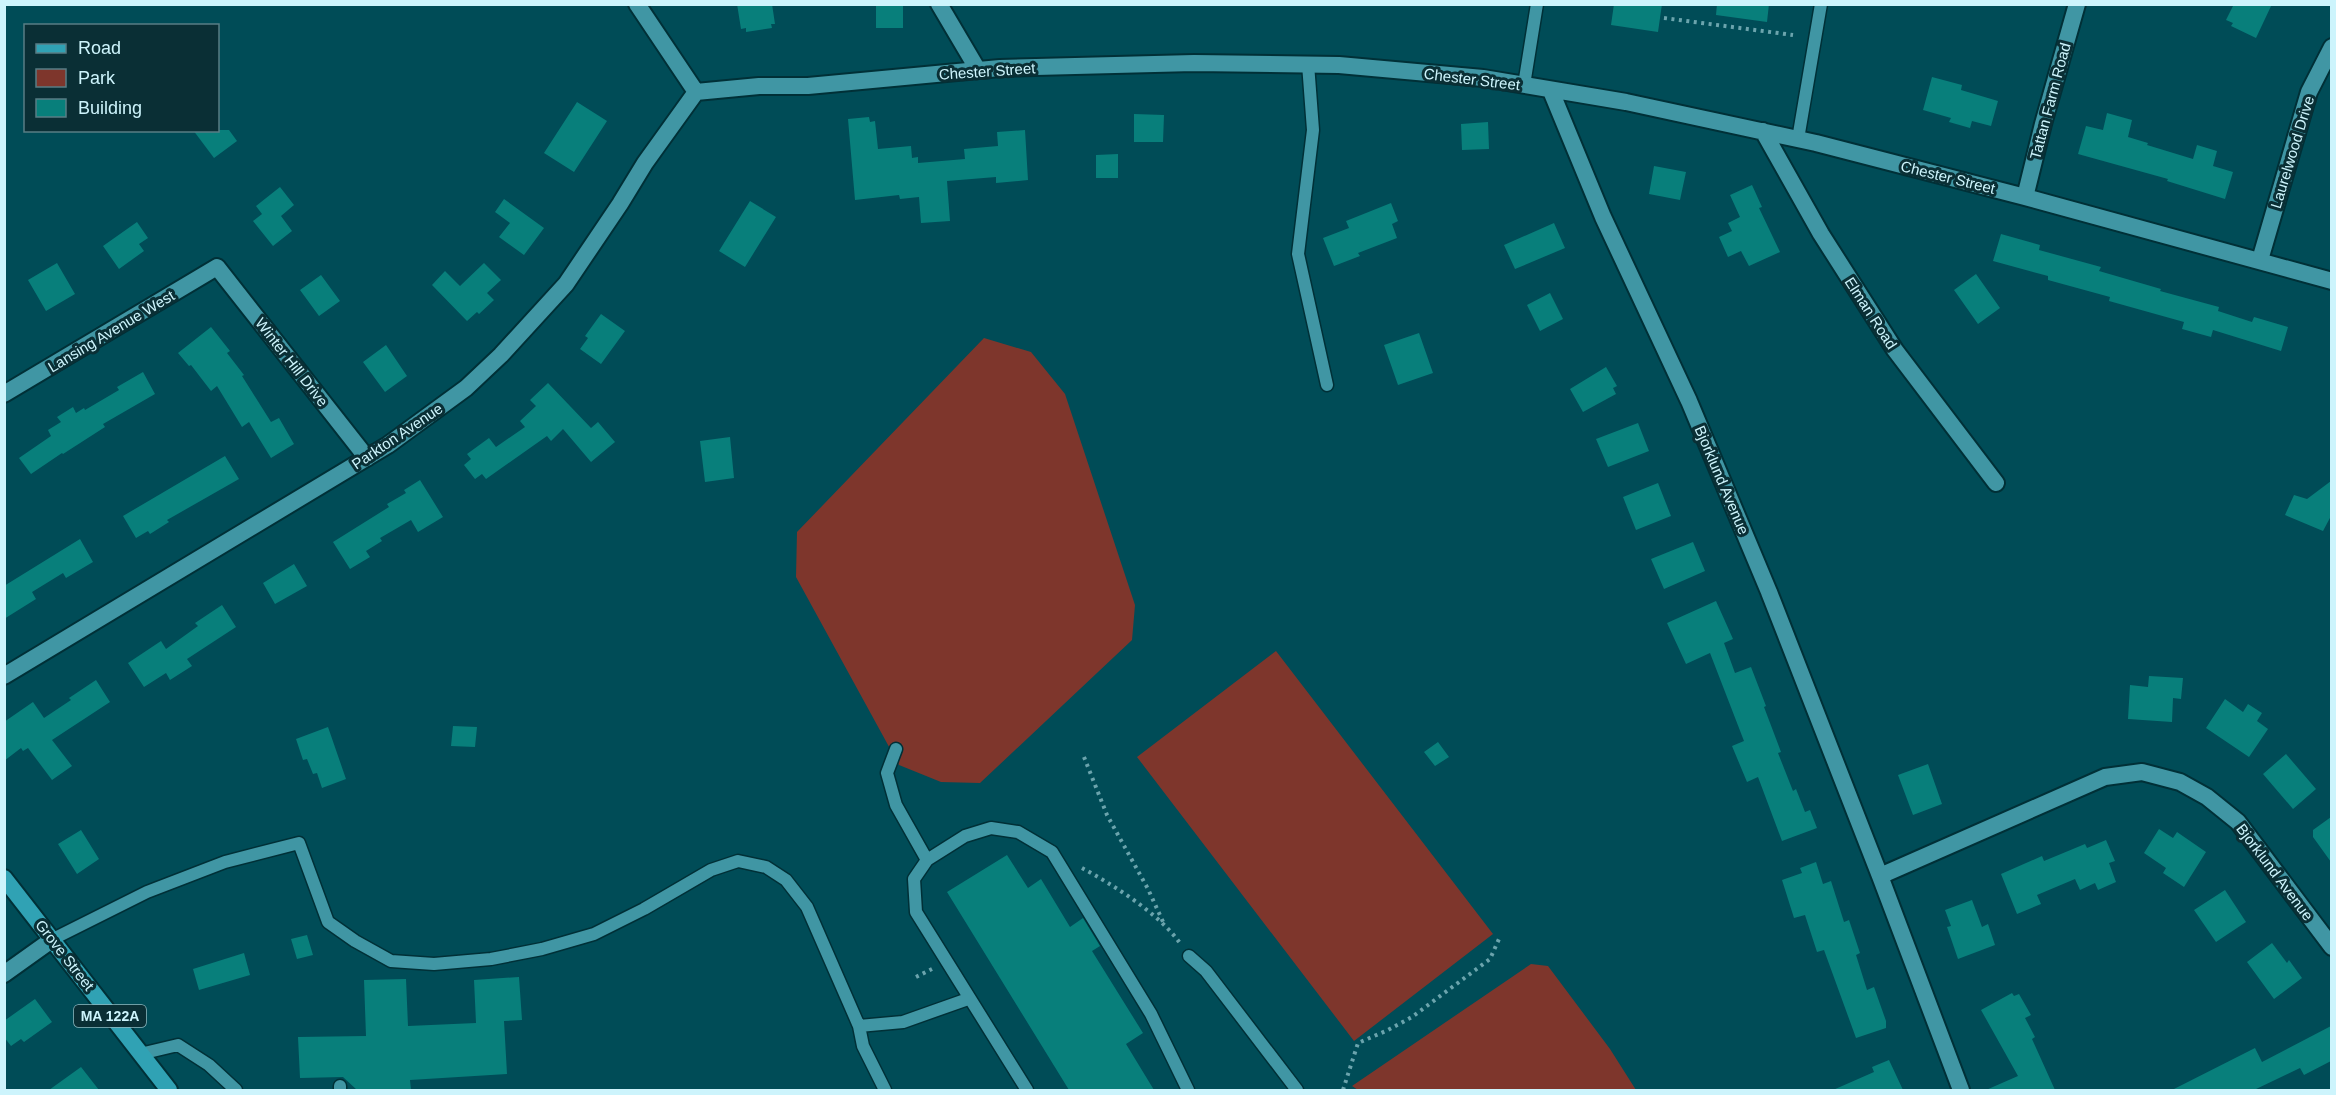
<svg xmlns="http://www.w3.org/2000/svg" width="2336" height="1095" viewBox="0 0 2336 1095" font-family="Arial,sans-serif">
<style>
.green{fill:#7e362c}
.building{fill:#087f7b}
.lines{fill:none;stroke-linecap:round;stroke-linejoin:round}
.service-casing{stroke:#003037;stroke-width:15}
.minor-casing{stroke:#003037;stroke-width:20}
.primary-casing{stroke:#003037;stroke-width:20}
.path{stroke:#6ba4ad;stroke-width:4;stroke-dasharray:3 4.5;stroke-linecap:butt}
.service{stroke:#4096a4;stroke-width:12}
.minor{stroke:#4096a4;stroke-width:16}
.primary{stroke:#30a2b4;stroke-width:16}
.labels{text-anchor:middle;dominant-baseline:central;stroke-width:6;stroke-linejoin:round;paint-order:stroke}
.shield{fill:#0a2f35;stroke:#92b9c0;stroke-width:1.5}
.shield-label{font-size:14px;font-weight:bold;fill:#cdf4fc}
.street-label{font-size:15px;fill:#cdf4fc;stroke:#0a2f35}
</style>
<rect width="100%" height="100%" fill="#004c57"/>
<!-- green -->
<path class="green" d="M984 338 1031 352 1065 394 1135 605 1132 640 980 783 941 782 899 765 796 577 797 532Z
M1276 651 1493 934 1354 1041 1137 757Z
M1531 964 1548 966 1610 1049 1636 1090H1358L1352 1086Z"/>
<!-- building -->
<path class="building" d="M737 4H772L775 24H771L772 28 746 32V28L741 29Z
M876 4H903V28H876Z
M1614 4H1662L1658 32 1611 25Z
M1717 4H1769L1767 22 1716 15Z
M2234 4H2272L2256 38 2231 26 2233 23 2226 20Z
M1932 77 1962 85 1961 90 1998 101 1991 126 1972 121 1970 128 1949 122 1951 118 1923 110Z
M577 102 607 121 574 172 544 153Z
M2107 113 2132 120 2128 137 2148 143 2147 145 2193 159 2197 145 2217 151 2213 166 2233 172 2225 199 2167 181 2168 179 2078 154 2086 126 2103 130Z
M1134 114 1164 115 1163 142H1134Z
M869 117 870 122 875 121 878 149 911 146 912 158 918 157V163L965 159 964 149 998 146 997 132 1025 130 1028 180 996 183V177L947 181 950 221 921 223 919 197 900 199 899 195 855 200 848 119Z
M1488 122 1489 149 1462 150 1461 124Z
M193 130H229L237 141 214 158Z
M1118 154V178H1096V155Z
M1654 166 1686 172 1680 200 1649 194Z
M1752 185 1762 207 1759 208 1780 252 1749 266 1741 251 1728 257 1719 237 1732 231 1728 223 1740 217 1730 195Z
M280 187 294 205 281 216 292 231 273 246 253 221 262 214 256 206Z
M504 199 544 228 524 255 499 237 510 223 495 212Z
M750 201 776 217 745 267 719 251Z
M1391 203 1398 221 1392 224 1397 238 1358 253 1360 256 1334 266 1323 238 1349 228 1346 221Z
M137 222 148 238 139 244 144 251 119 269 103 246Z
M1554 223 1565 248 1515 269 1504 245Z
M2001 234 2040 245 2039 250 2101 267 2099 271 2161 289 2160 291 2219 307 2218 311 2252 322 2254 317 2288 327 2281 351 2213 330 2211 337 2182 329 2184 322 2109 301 2110 297 2048 280V276L1993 261Z
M57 263 75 294 46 311 28 280Z
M484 263 501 280 487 293 494 300 479 314 477 312 467 321 432 285 445 271 460 286Z
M1976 274 2000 308 1978 324 1954 290Z
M321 275 340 301 319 316 300 290Z
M1550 293 1563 319 1540 331 1527 305Z
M601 314 625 331 601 364 580 349 588 338 585 336Z
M211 327 230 351 227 353 244 375 242 376 271 422 279 418 294 444 271 458 249 422 242 427 217 386 211 391 191 365 189 366 178 353Z
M1419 333 1433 373 1398 385 1384 345Z
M386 345 407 376 385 392 363 362Z
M1606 367 1617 386 1613 388 1616 394 1583 412 1570 389Z
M143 372 155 394 103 424 105 427 63 454 62 453 31 474 19 458 51 436 48 430 61 422 57 417 73 407 76 413 84 408 85 410 119 390 117 387Z
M548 383 591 428 598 422 615 442 591 462 563 429 551 441 547 436 486 479 482 474 475 479 464 465 471 459 467 454 489 438 496 447 525 427 520 421 536 406 530 400Z
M1638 423 1649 451 1608 467 1596 439Z
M730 437 734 478 705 482 700 441Z
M225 456 239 479 167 520 169 522 150 534 148 531 136 538 123 516Z
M420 480 443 517 418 532 411 520 380 538 382 541 366 551 370 557 350 569 333 542 389 507 387 504 406 493 404 490Z
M2331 481V516L2323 531 2285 515 2294 495 2307 499Z
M1658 483 1671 516 1636 530 1623 497Z
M80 539 93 562 66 578 63 573 32 592 36 599 4 619V586Z
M1693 542 1705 571 1664 589 1651 559Z
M294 564 307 586 275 604 263 583Z
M1716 601 1733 639 1724 643 1735 673 1751 667 1766 706 1764 707 1781 752 1778 753 1793 791 1796 789 1805 812 1810 810 1817 828 1782 841 1758 777 1747 782 1732 746 1744 741 1710 653 1686 664 1667 623Z
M222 605 236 627 187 659 192 666 170 680 166 673 144 687 128 663 161 641 166 649 198 626 195 623Z
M2149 676 2183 678 2181 699 2173 698 2172 722 2128 719 2130 685 2148 687Z
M96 680 110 702 52 740 72 766 52 780 28 748 23 751 21 748 4 761V722L33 702 44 718 71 700 69 698Z
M2225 699 2243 712 2248 704 2262 713 2257 721 2268 729 2249 757 2206 728Z
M453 726 477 727 475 747 451 746Z
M328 727 346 779 322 788 317 773 313 774 307 759 303 760 296 739Z
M1438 742 1449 757 1435 766 1424 752Z
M2286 754 2316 789 2293 809 2263 774Z
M1928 764 1942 804 1913 815 1898 775Z
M2331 817V862L2313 837V830Z
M2159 829 2173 838 2177 832 2206 852 2184 887 2163 873 2166 868 2144 853Z
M81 830 99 859 77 874 58 844Z
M2106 840 2115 861 2109 863 2116 882 2098 890 2095 883 2080 890 2075 879 2037 895 2041 904 2017 914 2001 874 2042 856 2044 861 2085 844 2087 848Z
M1007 855 1028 888 1041 879 1070 927 1083 918 1100 946 1092 951 1143 1033 1126 1044 1154 1090H1069L947 892Z
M1816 862 1823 884 1831 881 1844 922 1849 920 1860 953 1856 955 1867 990 1874 987 1886 1021V1028L1856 1038 1824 950 1817 952 1805 915 1794 918 1782 880 1802 873 1800 868Z
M2225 890 2246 922 2216 942 2194 910Z
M1972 900 1982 927 1988 924 1995 945 1958 959 1947 927 1951 926 1945 910Z
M307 935 313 955 297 959 291 939Z
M2272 943 2287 963 2289 960 2302 978 2274 999 2247 962Z
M244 953 250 975 199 990 193 969Z
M519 977 522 1020 504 1021 507 1074 410 1080 411 1090H357L343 1077 300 1078 298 1037 366 1036 364 980 406 979 408 1026 476 1023 474 980Z
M2012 993 2014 996 2019 994 2031 1015 2025 1018 2035 1037 2032 1039 2055 1090H1986L2018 1076 1981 1010Z
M35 999 52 1022 24 1042 21 1039 11 1046 4 1037V1021Z
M2331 1026V1061L2304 1075 2300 1068 2254 1090H2172L2255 1048 2262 1062Z
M1889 1060 1903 1090H1833L1874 1072 1872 1067Z
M81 1067 99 1090H49Z"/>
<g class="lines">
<!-- service casing -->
<g class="service-casing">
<path id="service" d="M1308 64 1313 130 1298 254 1327 385
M1524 85 1537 4
M1798 139 1821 4
M896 749 887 773 896 805 927 860
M53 939 147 892 225 862 299 843 328 922 355 941 391 961 434 964 491 959 542 949 594 934 644 909 711 870 738 861 766 867 786 880 807 907 859 1026 863 1046 885 1090
M1189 956 1206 971 1297 1090
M859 1026 903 1022 968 999
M140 1054 178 1045 209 1065 236 1090
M340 1086V1090
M1027 1090 916 912 914 879 927 860 965 836 991 828 1018 832 1052 852 1151 1014 1188 1090"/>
</g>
<!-- minor casing -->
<g class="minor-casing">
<path id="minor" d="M637 4 696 92
M939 4 978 70
M1551 91 1603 217 1689 401 1769 592 1880 876 1961 1090
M696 92 759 86H808L1000 68 1194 63 1339 65 1483 78 1626 102 1816 143 2025 197 2332 281
M1763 131 1821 234 1895 350 1996 483
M2025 197 2043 124 2077 4
M2260 260 2309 92 2332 47
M4 394 217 267 367 458
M4 676 388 445 466 388 501 355 566 284 620 204 645 163 696 92
M1880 876 2105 777 2142 772 2180 782 2207 797 2238 822 2332 947
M4 974 53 939"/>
</g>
<!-- primary casing -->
<g class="primary-casing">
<path id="primary" d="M4 878 169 1090"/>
</g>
<!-- path -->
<path class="path" d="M1664 18 1793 35
M1084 757 1107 815 1148 889 1164 924
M1082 868C1115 886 1158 913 1180 943
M916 977 932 969
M1343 1090 1358 1043 1388 1030 1412 1017 1490 959 1499 939"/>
<!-- service -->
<use href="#service" class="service"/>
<!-- minor -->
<use href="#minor" class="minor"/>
<!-- primary -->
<use href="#primary" class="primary"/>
</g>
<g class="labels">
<!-- shield labels -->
<rect class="shield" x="74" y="1005" width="72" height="22" rx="4.5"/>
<g class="shield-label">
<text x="110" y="1016">MA 122A</text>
</g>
<!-- street labels -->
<g class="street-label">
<text transform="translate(987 71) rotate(-4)">Chester Street</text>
<text transform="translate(1472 79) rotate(7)">Chester Street</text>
<text transform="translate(2050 101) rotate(-75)">Tattan Farm Road</text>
<text transform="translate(2292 152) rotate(-73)">Laurelwood Drive</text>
<text transform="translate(1948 177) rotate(14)">Chester Street</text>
<text transform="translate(1871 313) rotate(57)">Elman Road</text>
<text transform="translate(111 331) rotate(-31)">Lansing Avenue West</text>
<text transform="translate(292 362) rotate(52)">Winter Hill Drive</text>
<text transform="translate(397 436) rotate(-34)">Parkton Avenue</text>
<text transform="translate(1722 480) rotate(67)">Bjorklund Avenue</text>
<text transform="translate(2275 872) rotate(53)">Bjorklund Avenue</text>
<text transform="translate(65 955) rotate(52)">Grove Street</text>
</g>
</g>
<!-- border -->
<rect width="2336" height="1095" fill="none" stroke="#cdf4fc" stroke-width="12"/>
<!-- legend -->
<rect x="24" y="24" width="195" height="108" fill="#0a2f35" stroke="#587e85" stroke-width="1.5"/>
<rect x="36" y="44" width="30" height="9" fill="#30a2b4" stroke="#587e85" stroke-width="1.5"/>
<text x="78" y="54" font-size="18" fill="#cdf4fc">Road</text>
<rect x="36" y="69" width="30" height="18" fill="#7e362c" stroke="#587e85" stroke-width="1.5"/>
<text x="78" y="84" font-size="18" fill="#cdf4fc">Park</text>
<rect x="36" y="99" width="30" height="18" fill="#087f7b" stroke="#587e85" stroke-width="1.5"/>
<text x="78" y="114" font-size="18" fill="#cdf4fc">Building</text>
</svg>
